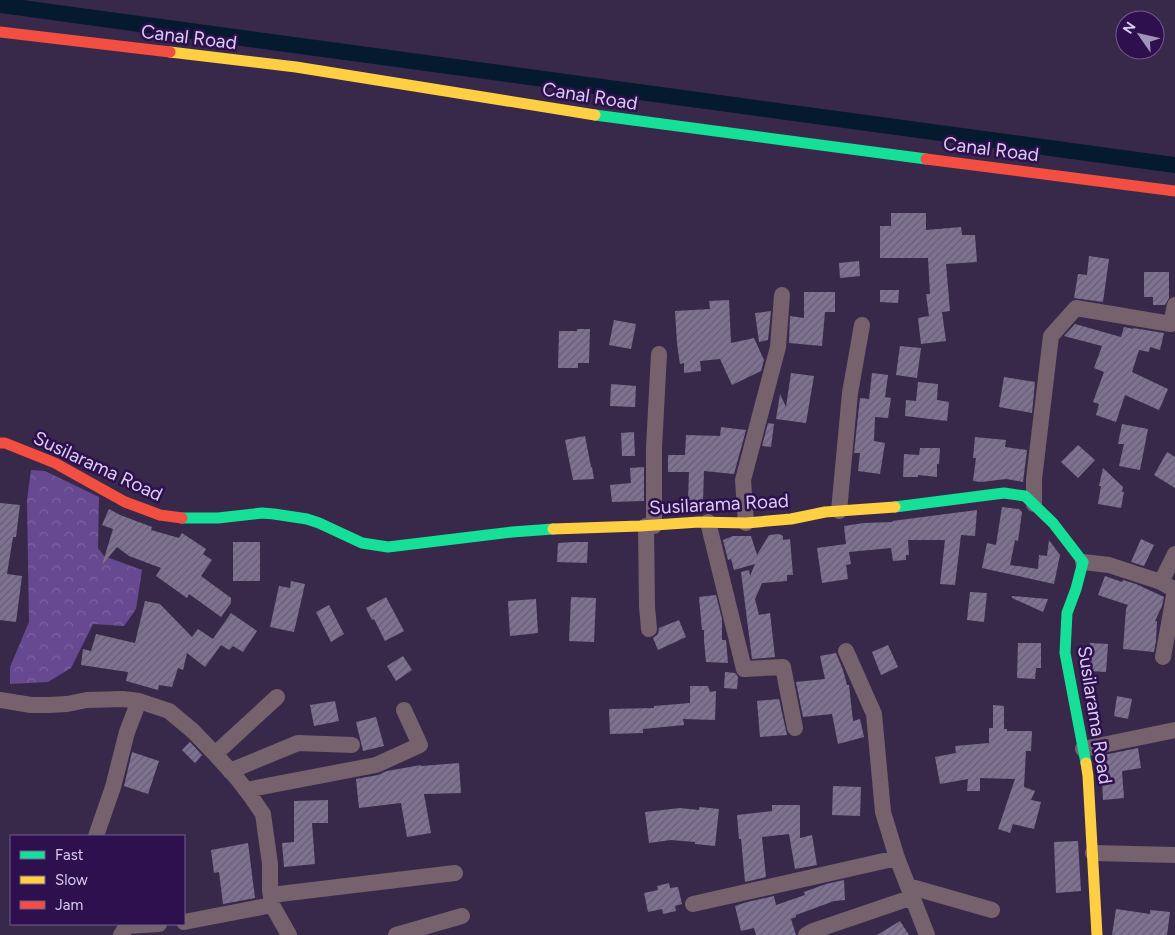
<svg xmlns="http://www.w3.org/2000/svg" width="1175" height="935" viewBox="0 0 1175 935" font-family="Figtree,sans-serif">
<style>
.forest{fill:url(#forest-crowns)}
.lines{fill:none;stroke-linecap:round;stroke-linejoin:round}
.canal{stroke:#051a2e;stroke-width:16}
.building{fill:url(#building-hatch)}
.street{stroke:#75626c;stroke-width:16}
.fast{stroke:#16e098;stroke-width:11}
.slow{stroke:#ffcf43;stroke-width:11}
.jam{stroke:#f24e42;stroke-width:11}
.labels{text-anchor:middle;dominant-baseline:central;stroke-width:5;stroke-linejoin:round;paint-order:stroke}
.street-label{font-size:19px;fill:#dacdf2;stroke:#2d104d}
</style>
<defs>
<pattern id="forest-crowns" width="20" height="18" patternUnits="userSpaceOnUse" patternTransform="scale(1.25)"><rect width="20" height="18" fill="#674991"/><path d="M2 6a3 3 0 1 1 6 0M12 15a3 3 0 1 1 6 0" fill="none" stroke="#7c62a1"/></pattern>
<pattern id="building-hatch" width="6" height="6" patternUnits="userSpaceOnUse" patternTransform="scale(1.25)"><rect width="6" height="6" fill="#7f7291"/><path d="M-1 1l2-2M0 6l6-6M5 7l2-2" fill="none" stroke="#665d74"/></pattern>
</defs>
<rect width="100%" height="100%" fill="#38294b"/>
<!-- forest -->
<path class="forest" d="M31 470 45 471 99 497 98 548 104 556 142 570 136 609 124 626 93 624 71 668 48 682 10 684V667L29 622 27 500Z"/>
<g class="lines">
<!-- canal -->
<path class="canal" d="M0 5 1175 165"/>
</g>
<!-- building -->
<path class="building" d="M891 213H926V230L961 227 962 235H975L977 262 946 264 950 311 942 312 946 341 921 344 918 318 929 316 926 294H930L928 258H880V226H891Z
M1089 256 1109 259 1103 302 1074 298 1078 274 1087 275Z
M859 261 860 276 840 278 839 263Z
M1144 272H1169V298L1165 305H1153V297H1144Z
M880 290H899L898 303 880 302Z
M804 292H835V312H825L822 346 789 343 790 316 804 318Z
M729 300 731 343 754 338 764 360 761 371 732 385 720 359 700 361 701 371 684 373V363L680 364 677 343 675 311 710 309 709 301Z
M771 311 768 340 759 342 755 313Z
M614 320 636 324 631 349 609 345Z
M1075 324 1121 337 1124 327 1133 329V328L1164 333 1160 350 1150 347 1149 352 1139 350 1132 372 1168 389 1159 410 1125 395 1116 422 1096 415 1099 404 1093 402 1104 372 1094 368 1102 346 1064 336Z
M577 329H590L589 363H578V368H558L559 331H577Z
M900 346 921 348 917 378 896 375Z
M791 373 814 376 806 423 776 419 780 394 786 407Z
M872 373 888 375 885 397 891 398 888 418 875 417 874 441 885 443 880 474 858 471 860 453H854L860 398 869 399Z
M1004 377 1035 382 1032 413 999 407Z
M918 382 938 384 937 400 949 402 947 421 905 416 906 400 916 401Z
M611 384 636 386 635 407 610 406Z
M768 423 774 424 771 447 762 446Z
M1122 424 1148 429 1140 470 1119 466 1124 444H1118Z
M721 427 746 430 734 474 704 471 703 501H688L689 472H668V455H685L686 435 720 436Z
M634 432 635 456H622L621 433Z
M585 436 591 467H592L594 479 573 480 565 440Z
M975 437 1006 440 1005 447 1027 450 1023 482 1006 479 981 482 973 481 976 458H973Z
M1078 445 1095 460 1078 478 1061 462Z
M920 448H940L939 464H937V477L918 475V477H903L904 454 919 455Z
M1167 452 1175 457V488L1154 475Z
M644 467V501L612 502 610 485 631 483 630 468Z
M1103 468 1123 487 1122 492H1124L1121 508 1098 504 1101 486H1099Z
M0 503 20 505 16 537H13L7 574 22 576 16 622 0 620Z
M1002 507 1019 509 1022 512 1018 541 1015 540 1010 565 1038 569 1039 555 1047 556 1049 540 1060 555 1054 584 982 568 987 543 996 545Z
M109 509 120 515 152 527 151 530 179 538 182 533 206 549 203 554 212 560 201 576 231 598V603L221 617 189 594 187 598 156 576 161 568 129 556 117 547 102 565 113 529 102 525Z
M977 510 975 536 961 535 955 585 940 584 945 540H908L909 555H906V560L893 561 891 548 849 552 851 564 846 565 848 579 822 583 817 548 846 544 844 526 864 523 893 522 892 521Z
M779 534 783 536V540L790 539 793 575H787V581L762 583 755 599 759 615 770 613 775 657 752 659 741 572 749 570 750 576 755 564 734 570 731 559 728 560 723 540 733 536H751L757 555 769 535Z
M1141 539 1154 545 1144 566 1131 562Z
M233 542H260V581H233Z
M574 542H588L587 563 557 562 558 543Z
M1105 576 1122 582 1123 580 1136 584 1164 597 1162 606 1155 621H1157L1156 641 1154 652 1123 649 1126 609 1128 605 1098 595Z
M291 581 305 584 294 632 270 627 279 586 290 588Z
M970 592 987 593 984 622 967 620Z
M716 595 722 619V640H726L728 663 706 662 704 640V630H702L699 597Z
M1012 596 1048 599 1043 612 1012 598Z
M386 597 404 631 385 641 374 619 372 620 366 608Z
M571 597 596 598 594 642 569 641Z
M536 599 538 633 510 636 508 601Z
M145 601 160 604 192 637 198 629 213 639 231 613 257 631 243 652 233 646 229 650 221 645 205 667 187 653 183 670 178 668 172 687 159 685 158 690 126 681 128 672 81 665 83 649 91 651 96 634 135 643Z
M329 605 344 634 331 642 316 612Z
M679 620 686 637 658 650 653 638 658 634 659 628Z
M1018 643H1041V668H1036L1035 679 1017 678Z
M1090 643 1108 644 1106 672 1088 671Z
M888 645 898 667 881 675 872 652Z
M836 653 843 670 847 685H849L853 721 860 719 864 737 838 744 832 714 803 717 796 682 825 679 820 656Z
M403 656 412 670 396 681 387 666Z
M725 672 735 673 738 677 737 689 724 688Z
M690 686H708L710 692 716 691 715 720 683 719 684 725 643 729V733L610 734 609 709 654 708V706L690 703Z
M1117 696 1132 699 1128 719 1114 716Z
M779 699 787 735 760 737 757 701Z
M335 701 339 721 314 726 310 705Z
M993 705 1004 706V729H1007V731H1032L1031 751H1026L1024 787 1035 791 1031 800 1041 802 1034 829 1013 824 1010 833 998 829 1015 779 980 778V791H967L968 779 940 784 935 757 956 753 955 746 989 743V728H993Z
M376 717 384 746 363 751 356 722Z
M190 742 202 755 195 763 182 750Z
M1138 748 1141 768 1122 771 1124 798 1103 800 1102 779H1107L1104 755Z
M132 752 159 761 148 794 124 786Z
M459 763 461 793 424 794 431 833 407 837 401 803 359 808 356 779 378 775 387 771 421 765V766Z
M833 786 861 787 860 816 832 815Z
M328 800V823H312L315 864 284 867 282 843 294 842V801Z
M772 805H800V838L812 835 817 865 795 869 789 834 762 837 766 877 745 882 741 839H739L737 815 772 811Z
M699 807 719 809 715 846 695 844V842L671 840 649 843 645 812 680 808 699 810Z
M1078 841 1081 891 1056 893 1054 842Z
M248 843 255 898 223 904 219 872 214 873 211 850Z
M844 880 845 900 834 901 796 915V917L791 919 796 935H756L754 928 741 931 735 906 747 902 774 896 776 905 805 895 804 892 826 884Z
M669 883 670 888 678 887 682 904 675 906 676 911 663 914 662 909 648 912 644 893 658 890 657 886Z
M1116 909 1150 914V910L1170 912 1167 935H1112Z
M900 921 909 935H877Z"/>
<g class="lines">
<!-- street -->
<path class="street" d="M1034 504V479L1051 336 1076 308 1171 324 1175 305
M839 511 850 393 862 325
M708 522 744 669 783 667 795 728
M746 523 743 480 778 347 782 295
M646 526 647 607 649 629
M654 526V448L659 354
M1083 562 1109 565 1161 582 1175 590
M1161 582 1175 554
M846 651 874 714 883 812 897 858 927 935
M1163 657 1175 590
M0 700 31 705H49L67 704 87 700 123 699 139 701 169 711 193 731 215 754 236 777 252 798 263 814 270 864V890L272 905 289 935
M1083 749 1175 730
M215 754 277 697
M230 771 298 743 352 745
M246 790 376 765 420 745 404 710
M96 836 113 787 127 732 139 701
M1093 853 1175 855
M908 886 992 910
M271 895 455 873
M693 904 897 858
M184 922 272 905
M121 935 127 926 159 924
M396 935 462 916
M806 935 813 931 913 897"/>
<!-- fast -->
<path class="fast" d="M595 115 926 159
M895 507 1004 493 1025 496 1053 523 1083 562 1076 589 1067 613 1065 653 1086 763
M182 518H218L262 513 274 514 307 519 319 523 362 543 388 547 512 532 553 529"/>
<!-- slow -->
<path class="slow" d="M170 52 296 67 595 115
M553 529 640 526 699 522 746 523 791 519 825 512 895 507
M1086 763 1088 776 1097 935"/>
<!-- jam -->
<path class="jam" d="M0 32 170 52
M926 159 1175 191
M0 443H5L55 463 125 502 160 515 182 518"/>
</g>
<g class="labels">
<!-- street labels -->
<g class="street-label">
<text transform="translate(189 37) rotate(7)">Canal Road</text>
<text transform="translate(590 96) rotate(9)">Canal Road</text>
<text transform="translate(991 149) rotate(7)">Canal Road</text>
<text transform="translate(98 466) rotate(25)">Susilarama Road</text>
<text transform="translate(719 504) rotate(-3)">Susilarama Road</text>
<text transform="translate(1095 715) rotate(81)">Susilarama Road</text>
</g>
</g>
<!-- legend -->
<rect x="10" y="835" width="175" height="90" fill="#2d104d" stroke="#725c8f"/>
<rect x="20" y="851" width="25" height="8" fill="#16e098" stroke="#725c8f"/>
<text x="55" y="860" font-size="15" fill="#dacdf2">Fast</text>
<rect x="20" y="876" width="25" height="8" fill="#ffcf43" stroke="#725c8f"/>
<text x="55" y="885" font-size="15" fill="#dacdf2">Slow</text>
<rect x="20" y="901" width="25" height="8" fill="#f24e42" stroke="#725c8f"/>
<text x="55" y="910" font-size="15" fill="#dacdf2">Jam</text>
<!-- north arrow -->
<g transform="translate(1140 35) rotate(304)"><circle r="24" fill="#2d104d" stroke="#725c8f"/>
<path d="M0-4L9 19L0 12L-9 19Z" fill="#a194b8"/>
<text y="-8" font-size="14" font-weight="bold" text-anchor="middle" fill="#dacdf2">N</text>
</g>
</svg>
